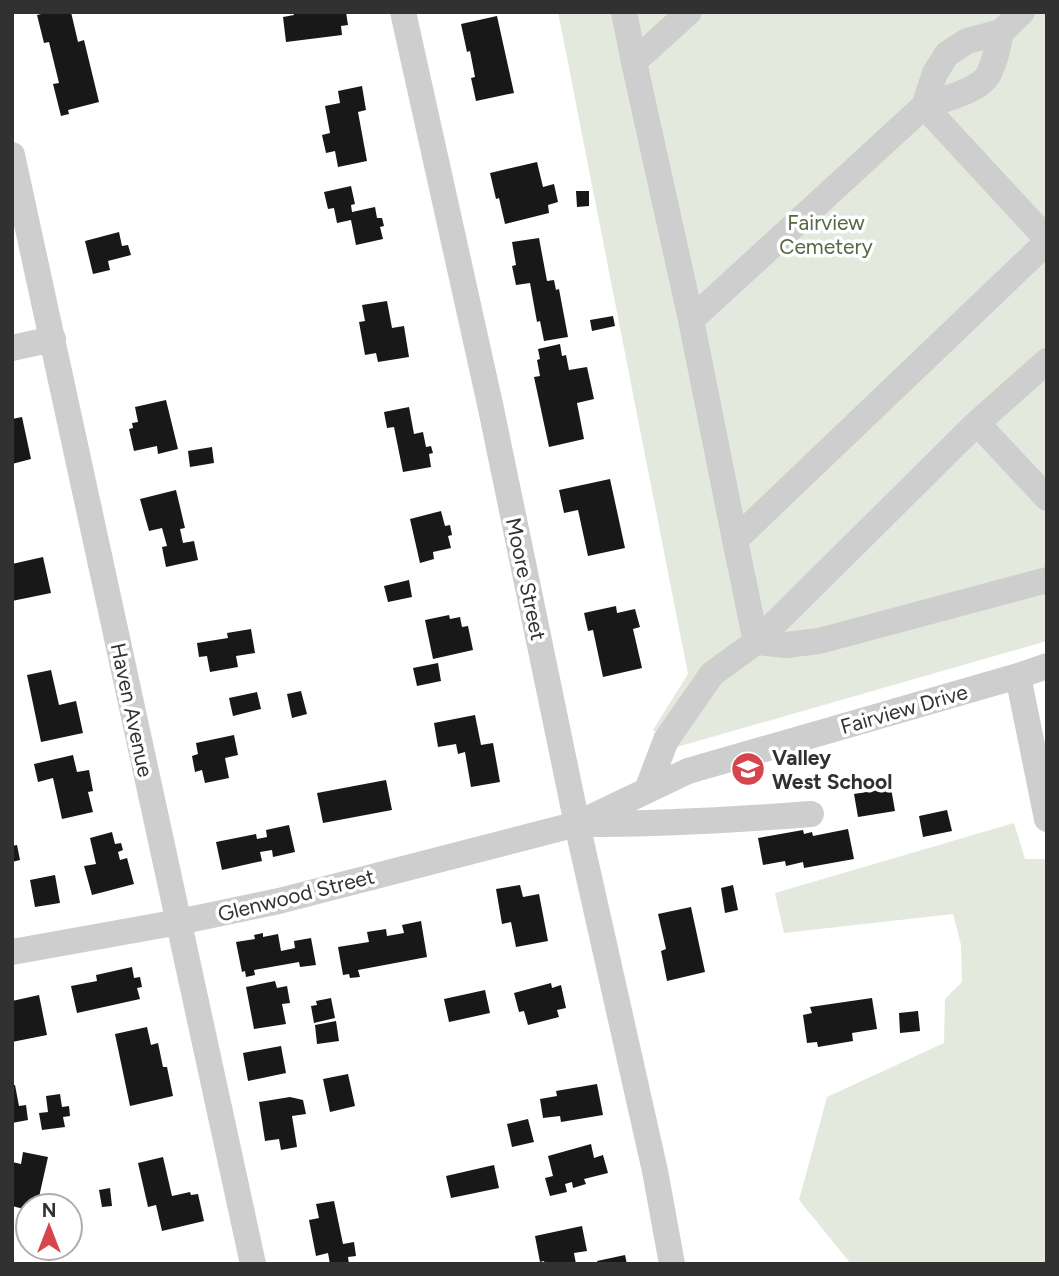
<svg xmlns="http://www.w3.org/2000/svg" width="1059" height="1276" viewBox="0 0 1059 1276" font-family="Figtree,sans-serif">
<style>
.green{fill:#e4e9de}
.building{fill:#181818}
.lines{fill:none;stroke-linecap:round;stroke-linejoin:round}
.minor{stroke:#cecece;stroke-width:26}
.labels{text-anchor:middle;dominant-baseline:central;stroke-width:7;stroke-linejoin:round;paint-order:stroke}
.park-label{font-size:21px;fill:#536942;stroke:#fff}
.street-label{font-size:21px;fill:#313131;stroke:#fff}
.poi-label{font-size:21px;font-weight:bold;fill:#313131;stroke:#fff;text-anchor:start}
</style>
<rect width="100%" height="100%" fill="#fff"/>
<!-- green -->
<path class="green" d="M558 12H1047V641L677 747 653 730 688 674Z
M1014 823 1025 859H1047V1264H851L799 1200 827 1097 944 1043 945 999 962 982 961 945 953 914 784 933 775 893Z"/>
<!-- building -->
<path class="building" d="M50 12H71L78 42 84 40 99 102 68 110 69 114 61 116 53 84 59 83 49 42 44 43 37 15Z
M293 12H346L348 25 341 26 342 35 286 42 283 17 294 15Z
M497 16 514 93 476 101 471 78 475 77 470 51 467 52 461 24Z
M362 86 366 110 358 112 367 161 338 167 335 151 326 153 322 135 330 133 325 106 340 103 338 91Z
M537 162 543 187 554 184 558 202 548 205 549 213 505 224 499 198 496 199 490 173Z
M351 186 355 204 351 205 352 212 375 207 377 218H382L384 226 380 227 383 239 356 245 351 220 337 223 334 208 328 209 324 192Z
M576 191H589V206L577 207Z
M119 232 122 246 128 245 131 255 108 261 110 270 93 274 85 241Z
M539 238 547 281 554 280 556 290 559 289 568 337 544 341 540 321 537 322 530 283 516 285 512 266 516 265 512 242Z
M387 301 392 328 404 326 409 357 378 362 376 353 365 355 359 322 365 321 362 305Z
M613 316 615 326 592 331 590 320Z
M560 344 562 356 566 355 569 370 587 367 594 399 577 403 584 439 549 447 534 377 540 376 537 360 540 359 538 349Z
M166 400 178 449 158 454 157 446 134 451 129 429 133 428 132 423 138 422 135 407Z
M409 407 414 434 423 432 426 447 431 446 433 453 429 454 431 467 403 472 394 427 387 428 384 412Z
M22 417 31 459 12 464V419Z
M212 447 214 463 190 467 188 451Z
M610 479 625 548 588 556 578 510 564 513 559 490Z
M176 490 185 528 180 529 183 543 194 541 198 560 166 567 162 547 167 546 162 528 149 531 140 499Z
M441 511 445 526 450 525 452 535 448 536 451 548 433 552 434 559 420 563 410 519Z
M43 557 51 593 12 601V564Z
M409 580 412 597 388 602 384 586Z
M616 606 617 613 635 609 640 627 633 629 642 668 603 677 593 630 588 631 584 613Z
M449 615 450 619 460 617 462 627 468 626 473 650 433 659 425 620Z
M251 629 255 653 236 656 238 667 210 672 207 656 199 657 197 643 228 638 227 633Z
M438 663 441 681 417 686 413 668Z
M51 670 59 705 76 701 83 733 41 742 27 675Z
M301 691 307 714 292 718 287 694Z
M257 692 261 709 233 716 229 698Z
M475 715 481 745 493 743 500 782 471 787 465 752 458 754 456 744 438 747 434 723Z
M234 735 238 755 225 758 229 778 205 783 202 770 195 772 192 756 198 754 196 743Z
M73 755 77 772 89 770 93 791 88 792 93 812 62 819 53 778 38 782 34 764Z
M386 780 392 810 323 823 317 793Z
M891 788 895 811 858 817 854 794Z
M947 810 952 831 923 837 919 816Z
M289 825 295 852 273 857 272 850 260 852 262 861 222 870 216 842 256 834 257 839 267 837 266 830Z
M848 829 854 859 804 868 803 862 786 866 785 861 763 865 758 838 803 830 804 834 812 832 813 836Z
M112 832 115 844 121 843 123 850 118 852 120 860 127 858 134 884 92 895 84 866 96 864 90 838Z
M17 845 20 860 12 862V846Z
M55 875 60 903 35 907 30 880Z
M520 885 523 897 539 894 548 941 516 947 511 922 502 924 496 889Z
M733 885 738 910 725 913 721 888Z
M691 907 705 972 667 981 661 951 666 949 658 914Z
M421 921 427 957 358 970 360 977 350 978 349 974 343 975 338 947 369 942 367 932 386 929 387 936 404 933 402 925Z
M263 933V937L278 934 281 951 295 948 294 941 311 938 316 965 300 967 299 962 254 970 255 975 246 977 245 971 242 972 236 942 255 939 254 935Z
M132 967 134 978 140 977 142 987 137 988 140 999 77 1013 71 986 97 981 96 975Z
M275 981 277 988 287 986 290 1003 282 1004 286 1024 254 1029 246 987Z
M551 983 552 988 561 985 566 1008 557 1010 559 1017 528 1025 524 1011 519 1012 514 993Z
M485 990 490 1013 449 1022 444 999Z
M39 995 47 1035 12 1042V1001Z
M331 998 335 1018 314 1023 311 1006 317 1005 316 1001Z
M872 998 877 1029 852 1033 853 1041 818 1047 817 1042 807 1043 803 1015 812 1013 810 1007Z
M918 1011 920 1031 900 1033 899 1013Z
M336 1021 339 1041 317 1044 315 1025Z
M147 1027 151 1045 158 1043 163 1067H167L173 1096 130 1106 115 1034Z
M281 1046 286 1073 248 1081 243 1053Z
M348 1074 355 1106 330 1112 323 1079Z
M597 1084 603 1115 561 1122 560 1116 543 1118 540 1099 557 1096 556 1091Z
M12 1085H15L19 1106 26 1105 28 1120 12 1123Z
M60 1094 62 1107 69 1106 70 1116 63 1117 65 1127 42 1130 39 1113 48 1112 46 1096Z
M290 1097 303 1100 306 1114 292 1116 297 1147 281 1150 279 1139 265 1141 259 1102Z
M528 1119 534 1142 512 1147 507 1124Z
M591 1144 594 1158 603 1155 608 1173 584 1179 586 1184 573 1188 572 1182 565 1184 567 1192 550 1196 545 1178 553 1176 548 1156Z
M23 1152 48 1157 37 1206H28V1210L12 1206V1162L21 1164Z
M163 1157 172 1196 190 1192 191 1195 198 1194 204 1221 162 1231 156 1205 148 1207 138 1163Z
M494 1165 499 1188 451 1198 446 1176Z
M110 1188 112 1206 102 1207 99 1190Z
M334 1201 343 1244 354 1242 356 1256 348 1257 349 1264H330L328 1253 316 1256 309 1220 319 1218 316 1204Z
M582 1226 587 1251 574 1253 576 1264H545L544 1261 540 1262 535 1236Z
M625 1255 627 1264H598L597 1261Z"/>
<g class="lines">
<!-- minor -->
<path class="minor" d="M403 12 490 404 577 824 655 1171 672 1264
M624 12 634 62 689 12
M1001 32C998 47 995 62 988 75 979 91 942 100 924 106L935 73 947 54 967 41 1001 32 1022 12
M634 62 691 320 735 540
M12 155 253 1264
M1047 242 735 540 756 642 977 423 1047 361
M691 320 924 106 1047 239
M12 348 53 339
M977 423 1047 498
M1018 676 1047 666
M647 790 666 740 712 674 756 642 786 645 819 641 1047 580
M582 824C659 824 734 820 811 814
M12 952 179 922 279 901 577 824 688 771 1018 676 1047 819"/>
</g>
<!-- icons -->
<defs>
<g id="school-disc" transform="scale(1.75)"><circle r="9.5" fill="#d6454c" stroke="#fff"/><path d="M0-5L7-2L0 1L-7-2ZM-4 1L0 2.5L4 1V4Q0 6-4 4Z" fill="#fff"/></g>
</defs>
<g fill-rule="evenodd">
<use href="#school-disc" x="748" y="769"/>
</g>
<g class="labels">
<!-- park labels -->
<g class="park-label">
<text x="826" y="222">Fairview<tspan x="826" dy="24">Cemetery</tspan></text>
</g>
<!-- street labels -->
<g class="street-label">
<text transform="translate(526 579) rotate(78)">Moore Street</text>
<text transform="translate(904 709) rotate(-16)">Fairview Drive</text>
<text transform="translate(132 710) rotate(78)">Haven Avenue</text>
<text transform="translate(296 895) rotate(-14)">Glenwood Street</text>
</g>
<!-- poi labels -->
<g class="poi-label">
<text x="772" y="757">Valley<tspan x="772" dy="24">West School</tspan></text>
</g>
</g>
<!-- border -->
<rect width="1059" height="1276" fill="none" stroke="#313131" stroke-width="28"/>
<!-- north arrow -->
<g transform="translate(49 1227)"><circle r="33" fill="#ffffff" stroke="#adadad" stroke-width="2"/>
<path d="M0-5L12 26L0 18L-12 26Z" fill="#d6454c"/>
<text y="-10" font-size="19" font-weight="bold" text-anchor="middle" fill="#313131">N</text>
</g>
</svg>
